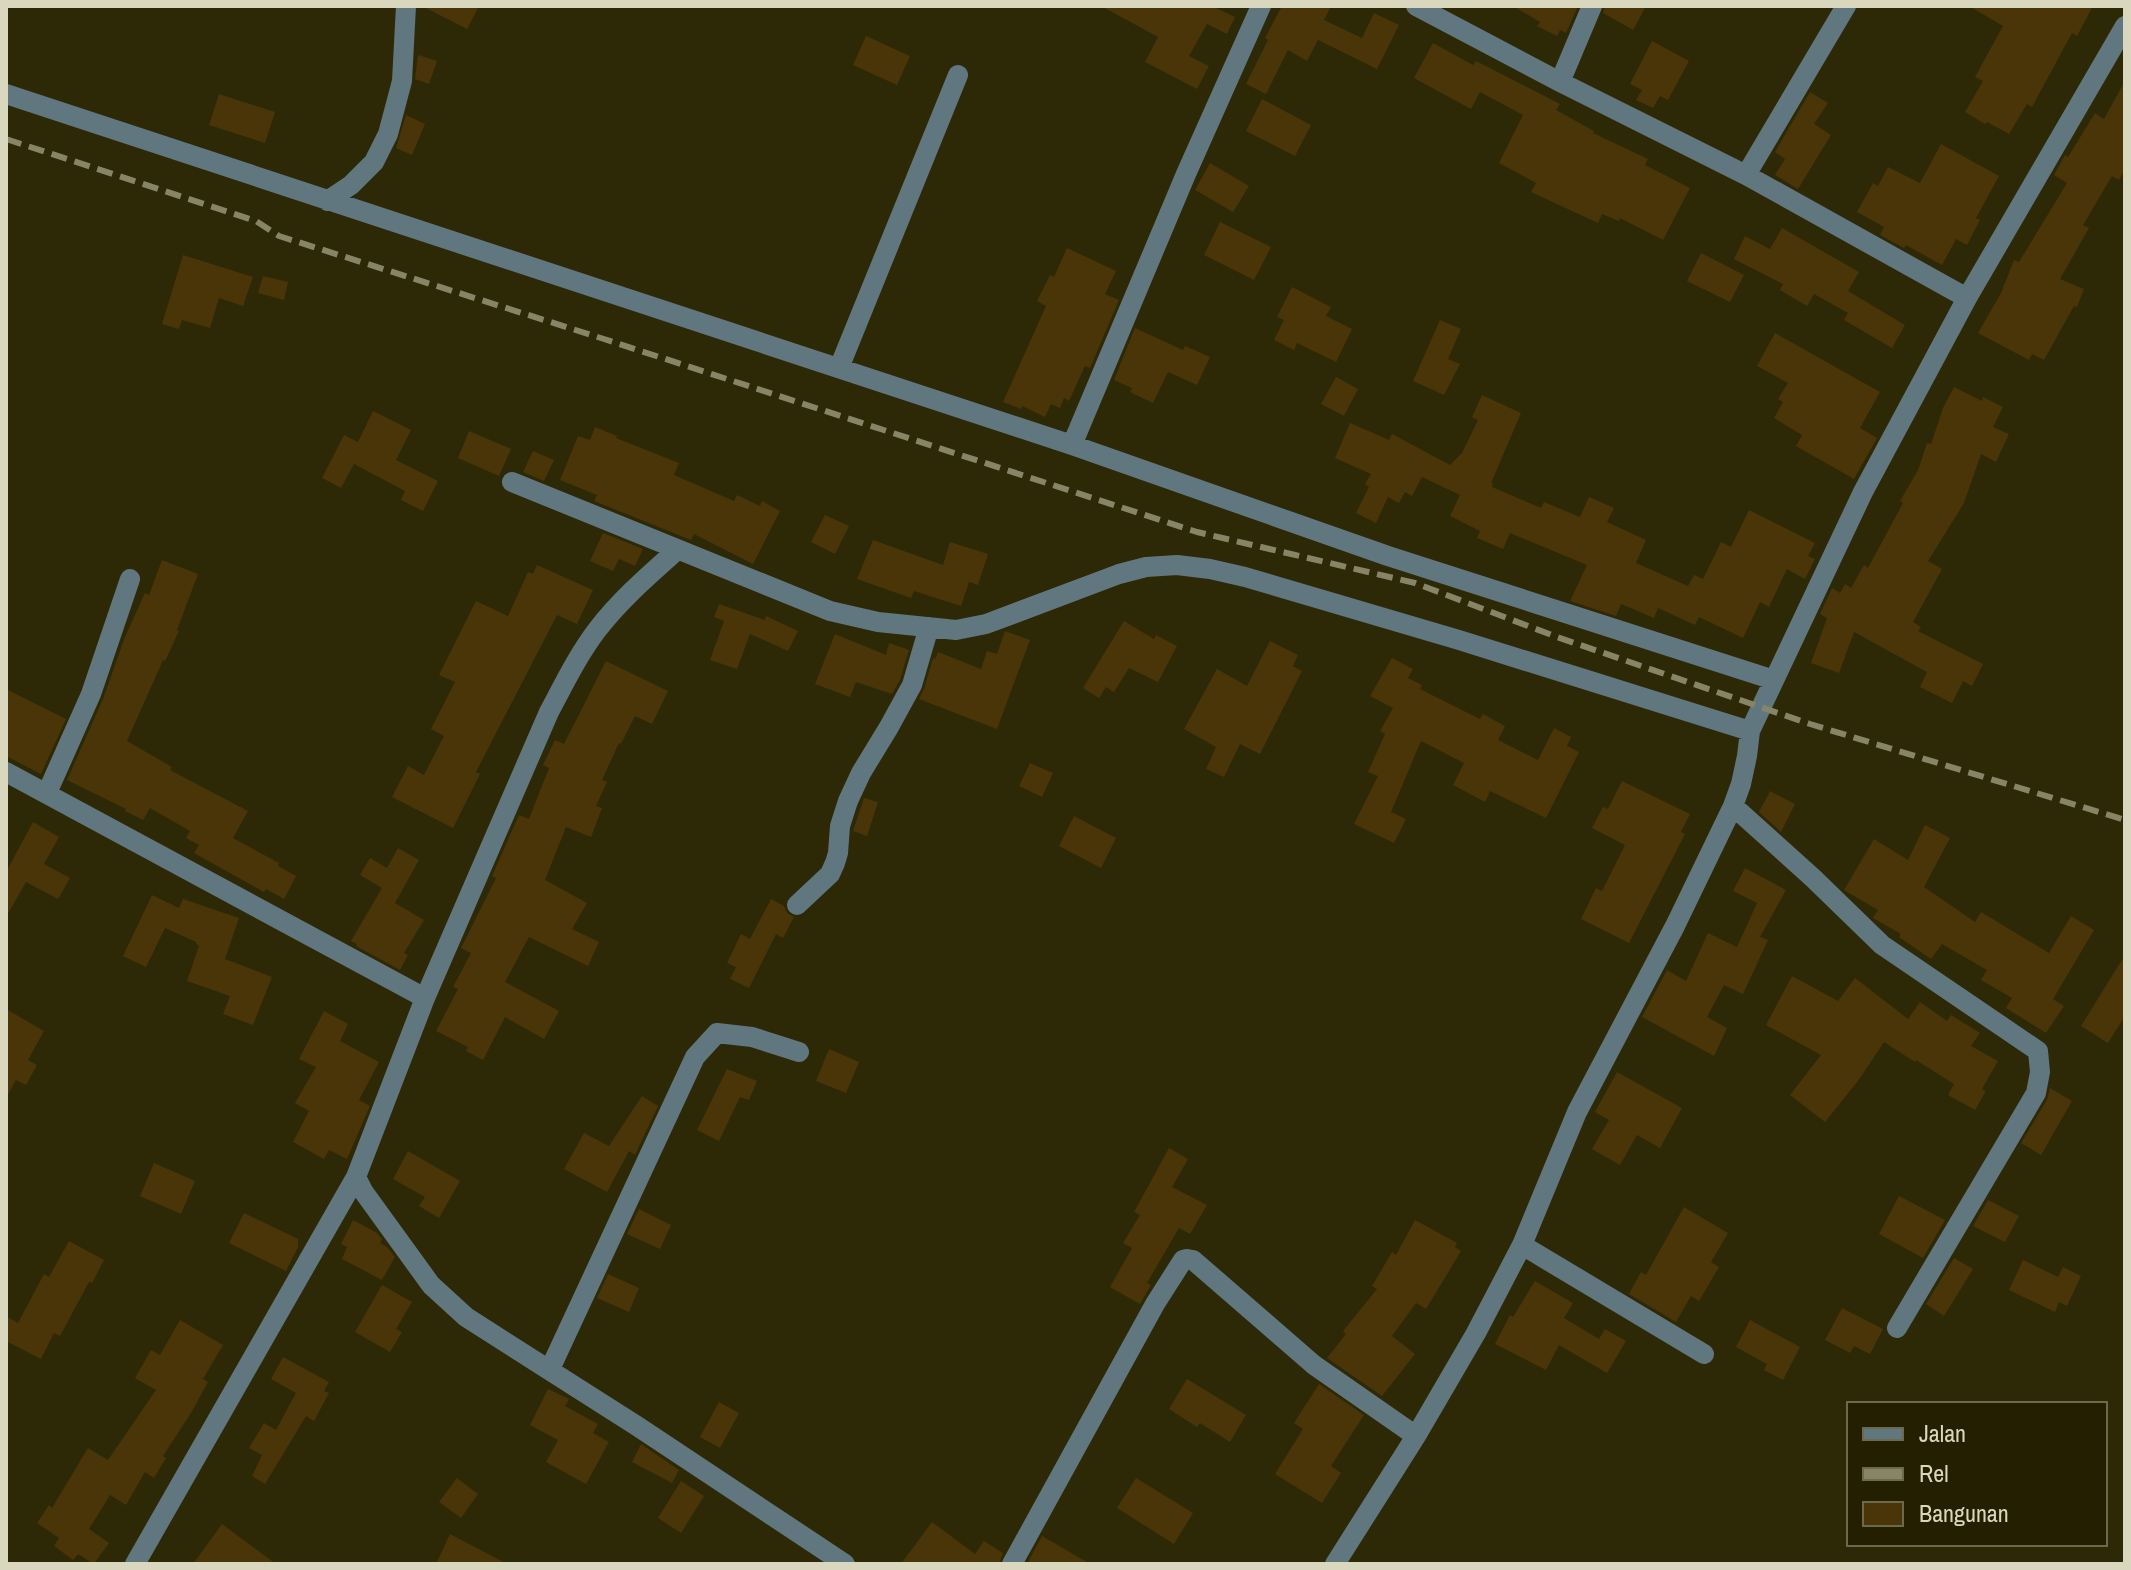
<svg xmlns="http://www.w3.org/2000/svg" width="2131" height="1570" viewBox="0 0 2131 1570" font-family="'Archivo Narrow',sans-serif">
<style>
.building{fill:#4a3508}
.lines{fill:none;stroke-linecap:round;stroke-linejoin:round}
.minor{stroke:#61777f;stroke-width:20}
.rail{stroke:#878467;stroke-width:6;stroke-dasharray:16 8;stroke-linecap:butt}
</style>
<rect width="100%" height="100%" fill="#2d2906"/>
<!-- building -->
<path class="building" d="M422 6H479L467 29Z
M1101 6H1217L1216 8 1235 17 1227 34 1207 24 1189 56 1209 66 1197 89 1145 62 1158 37Z
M1282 6H1331L1324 20 1362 38 1374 13 1399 25 1377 69 1318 40 1307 61 1288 50 1266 94 1246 84 1268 40 1265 38Z
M1513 6H1578L1566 33 1560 30 1557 36 1537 26 1540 22Z
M1605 6H1646L1633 30 1603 13Z
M1969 6H2093L2077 36 2072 33 2032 107 2027 104 2009 134 1987 122 1985 124 1965 112 1983 81 1975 77 2003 26Z
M866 36 910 56 897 85 853 65Z
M1652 41 1689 61 1668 100 1660 96 1653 108 1636 100 1642 90 1630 84Z
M1433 43 1473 65 1476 61 1560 104 1556 110 1594 131 1593 133 1648 159 1645 165 1690 188 1663 240 1620 218 1619 221 1602 214 1598 223 1531 192 1536 183 1499 163 1523 115 1480 92 1471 109 1414 78Z
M418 55 437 61 429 84 415 79Z
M2125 81V169L2119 180 2112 176 2083 225 2089 228 2060 279 2084 289 2077 307 2074 306 2044 360 2032 354 2029 360 1978 333 2001 293 2014 260 2019 262 2067 183 2054 175 2065 155 2068 157 2095 113 2104 119Z
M1810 92 1828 103 1814 124 1831 135 1798 189 1775 175 1785 159 1775 152Z
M219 94 275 112 265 143 209 125Z
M1262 99 1311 125 1295 156 1246 131Z
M406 115 425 124 412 155 396 148Z
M1941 144 1999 176 1976 218 1980 220 1967 245 1956 239 1942 265 1906 245 1904 248 1880 235 1884 227 1857 212 1873 183 1878 186 1888 167 1920 183Z
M1210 163 1249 186 1233 212 1195 190Z
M1220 222 1271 247 1254 280 1204 255Z
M1782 228 1859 272 1848 291 1905 325 1892 348 1844 320 1848 313 1814 294 1807 306 1780 290 1783 284 1734 259 1745 236 1770 249Z
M1067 248 1116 271 1105 294 1119 300 1090 368 1085 366 1069 401 1064 398 1060 408 1051 404 1045 417 1022 406 1021 409 1003 402 1046 306 1037 301 1050 275 1054 277Z
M1701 253 1744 275 1730 302 1687 281Z
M183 255 253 277 243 306 219 298 210 328 182 320 179 329 162 324Z
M263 276 288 282 284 300 258 293Z
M1292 287 1331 307 1326 316 1352 329 1336 362 1297 343 1294 350 1274 340 1284 320 1277 317Z
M1440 320 1461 329 1448 359 1460 364 1444 395 1413 381Z
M1135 328 1183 350 1185 346 1210 357 1197 385 1168 372 1153 403 1130 392 1132 388 1114 380Z
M1775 333 1880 392 1860 428 1877 438 1854 479 1796 446 1802 435 1774 418 1783 402 1778 399 1788 383 1757 366Z
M1336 377 1358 389 1344 416 1321 404Z
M1954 387 1982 401 1983 397 2003 407 1993 427 2009 434 1996 462 1981 454 1964 503 1928 561 1942 569 1913 622 1921 627 1918 631 1983 664 1972 686 1963 681 1952 703 1920 687 1927 672 1854 632 1839 673 1811 663 1827 618 1820 614 1832 588 1840 593 1845 584 1851 588 1864 565 1868 568 1903 503 1900 501 1918 470 1927 443 1931 444 1943 408Z
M1482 395 1521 413 1491 483 1493 484 1492 487 1541 508 1544 502 1580 517 1589 497 1614 508 1607 522 1646 540 1636 563 1688 586 1694 575 1703 579 1721 542 1731 547 1749 510 1815 543 1808 556 1815 559 1805 579 1787 569 1769 607 1760 602 1743 638 1699 617 1695 625 1658 608 1654 618 1621 604 1616 616 1570 601 1587 565 1510 533 1503 549 1477 538 1480 531 1450 516 1460 495 1422 477 1412 496 1405 492 1399 503 1388 497 1376 523 1356 513 1369 487 1365 484 1371 474 1335 458 1350 423 1389 440 1392 434 1450 465 1462 453 1478 420 1472 417Z
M373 411 411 430 396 460 438 481 423 511 401 500 405 491 354 464 341 488 322 478 344 435 358 442Z
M595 427 617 436 616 438 679 463 674 475 734 501 737 495 760 506 762 501 780 511 753 564 694 534 691 540 594 501 597 495 560 480 578 436 590 440Z
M469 431 511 449 499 476 458 458Z
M533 451 554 460 544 481 523 472Z
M825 515 849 526 835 554 811 542Z
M603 533 643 549 635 566 619 559 613 571 590 561Z
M873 540 943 565 950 542 988 554 978 585 969 582 961 606 914 591 911 598 857 579Z
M162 560 198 574 177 630 179 631 165 661 163 660 127 741 172 767 170 770 248 811 233 838 279 863 278 866 296 876 284 899 266 889 264 892 194 853 199 845 186 838 190 831 150 808 143 820 125 811 126 809 67 780 103 699 125 637 145 593 149 595Z
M537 565 593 590 577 624 557 615 476 772 480 774 453 828 392 797 408 766 424 775 444 736 431 729 455 682 439 675 476 601 508 616 528 572 533 574Z
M719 604 765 620 766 616 798 631 788 651 750 634 737 669 710 660 724 621 714 617Z
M1124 621 1154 639 1156 635 1177 646 1158 682 1129 668 1114 692 1106 687 1099 698 1083 688Z
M1005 631 1030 640 997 729 919 699 924 689 933 658 935 659 938 652 981 669 987 651 997 654Z
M835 634 886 655 889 643 909 650 900 680 892 694 856 682 850 697 815 684Z
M1270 641 1298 655 1293 666 1302 671 1260 754 1240 744 1224 777 1206 769 1216 747 1184 729 1217 669 1247 686Z
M1392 658 1413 669 1408 678 1422 685 1420 689 1480 719 1483 714 1505 726 1498 740 1538 760 1554 728 1571 737 1567 746 1579 752 1546 818 1490 791 1485 802 1453 785 1464 763 1421 741 1391 812 1406 819 1394 843 1354 824 1378 776 1368 772 1385 734 1380 731 1393 708 1370 696Z
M606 661 668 691 652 724 635 716 621 744 619 743 602 780 607 782 596 806 602 808 591 837 566 827 545 880 587 903 572 929 599 942 588 966 529 937 505 982 559 1011 544 1039 505 1017 483 1060 466 1051 468 1047 436 1031 458 989 453 987 471 953 461 948 496 878 492 876 519 815 529 819 549 768 543 765 555 740 564 744Z
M6 689 66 719 41 774 6 756Z
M1030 763 1053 773 1042 797 1019 786Z
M1622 781 1690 814 1681 832 1685 834 1629 943 1581 919 1596 888 1602 891 1625 845 1592 828 1603 807 1608 809Z
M1770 791 1795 804 1781 832 1759 812Z
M864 798 878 802 867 836 853 831Z
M1074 816 1116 838 1101 868 1059 846Z
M33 822 59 837 44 864 70 878 58 899 26 882 6 917V872Z
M1925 825 1950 838 1924 887 1975 922 1981 912 2049 953 2071 916 2094 930 2053 999 2064 1006 2046 1033 2006 1008 2012 998 1981 980 1987 970 1942 944 1931 959 1899 937 1901 934 1873 918 1878 910 1844 890 1874 839 1908 860Z
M398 848 419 860 395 903 424 920 404 953 408 955 400 970 356 946 357 944 351 941 382 888 360 875 370 858 387 868Z
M1745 868 1786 890 1760 937 1768 940 1743 994 1724 985 1707 1017 1727 1028 1714 1056 1642 1017 1667 970 1686 981 1708 933 1737 947 1757 903 1733 891Z
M152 895 179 908 183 899 239 918 225 959 272 977 253 1025 223 1014 230 996 187 981 199 946 196 944V942L165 928 146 967 123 956Z
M771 899 784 906 787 913 794 917 783 938 776 934 749 988 730 979 736 967 727 963 741 934 750 939Z
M2125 955V1016L2108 1043 2081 1026Z
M1792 976 1838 1001 1855 978 1908 1019 1920 1002 1947 1021 1951 1015 1980 1033 1971 1046 1998 1061 1982 1089 1986 1091 1975 1110 1948 1095 1954 1084 1916 1060 1915 1062 1884 1042 1858 1081 1825 1122 1790 1095 1821 1055 1766 1025Z
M6 1009 44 1031 28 1060 37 1065 26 1085 16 1080 6 1098Z
M324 1011 348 1024 340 1041 379 1062 359 1100 370 1106 347 1159 329 1150 324 1159 293 1142 309 1111 295 1103 316 1067 299 1059Z
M829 1049 859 1062 846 1093 816 1081Z
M727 1069 757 1081 749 1100 740 1097 719 1141 697 1130Z
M1617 1072 1682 1108 1660 1148 1637 1135 1620 1165 1592 1149 1609 1120 1595 1112Z
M2050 1088 2072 1101 2041 1155 2021 1143 2047 1100Z
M642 1096 658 1106 635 1155 629 1151 607 1192 564 1169 584 1133 609 1146Z
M1169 1148 1188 1159 1172 1187 1207 1205 1190 1234 1179 1228 1147 1283 1151 1285 1140 1304 1110 1287 1132 1248 1123 1243 1140 1215 1134 1212Z
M408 1151 460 1181 439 1218 419 1206 425 1197 393 1179Z
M154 1163 195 1181 181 1214 140 1196Z
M1899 1196 1945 1220 1923 1258 1879 1234Z
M1988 1200 2019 1216 2005 1242 1973 1226Z
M1684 1207 1728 1233 1711 1262 1719 1267 1699 1301 1691 1296 1676 1322 1629 1294 1641 1272 1646 1275Z
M639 1209 671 1225 660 1249 627 1234Z
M244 1213 298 1239V1247L286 1271 229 1243Z
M353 1220 377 1233 382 1239 380 1243 387 1247 395 1257 382 1280 342 1259 347 1247 341 1244Z
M1415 1220 1457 1243 1455 1247 1461 1251 1426 1309 1416 1303 1392 1336 1415 1354 1382 1396 1327 1358 1346 1334 1343 1331 1377 1289 1372 1286 1392 1252 1396 1255Z
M69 1241 104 1260 92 1283 89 1282 60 1336 54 1333 41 1359 6 1341V1316L18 1323 44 1274 49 1277Z
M1954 1258 1973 1269 1944 1316 1926 1304Z
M2023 1260 2058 1277 2063 1267 2081 1276 2067 1306 2059 1302 2055 1312 2009 1290Z
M608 1274 639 1288 629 1312 597 1298Z
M1535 1281 1573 1303 1564 1318 1599 1339 1605 1329 1626 1341 1607 1373 1559 1345 1546 1370 1495 1344 1510 1315 1513 1317Z
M382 1285 412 1302 396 1329 402 1332 390 1352 355 1332Z
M1842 1308 1883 1329 1870 1354 1854 1346 1850 1353 1825 1340Z
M180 1320 223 1345 203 1379 208 1382 191 1413 163 1456 166 1458 154 1478 145 1472 126 1505 110 1495 89 1529 109 1543 94 1564 78 1554 73 1560 54 1546 59 1538 37 1523 49 1505 52 1508 88 1448 108 1460 156 1390 135 1378 151 1350 160 1355Z
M1750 1320 1800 1347 1783 1380 1764 1370 1767 1364 1736 1347Z
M283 1357 329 1382 324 1391 329 1393 314 1421 306 1416 265 1484 252 1476 262 1455 249 1448 264 1423 276 1430 296 1393 271 1379Z
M1187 1379 1246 1415 1230 1442 1200 1423 1197 1427 1169 1409Z
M1319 1384 1364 1415 1331 1466 1341 1473 1322 1503 1275 1474 1303 1429 1294 1423Z
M548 1389 569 1399 565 1406 598 1424 593 1433 609 1442 586 1484 546 1462 558 1440 530 1425Z
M719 1402 739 1413 720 1448 700 1437Z
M641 1444 679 1470 672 1483 632 1462Z
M457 1478 478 1494 461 1518 439 1502Z
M1136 1478 1193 1513 1174 1544 1117 1508Z
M681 1481 704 1496 681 1533 658 1518Z
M932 1522 975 1554 984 1541 1003 1553 999 1564H901Z
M222 1524 276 1564H193Z
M450 1534 507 1564H436Z
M1042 1536 1056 1544 1090 1564H1027Z"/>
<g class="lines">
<!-- minor -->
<path class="minor" d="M1416 6 1560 82 1746 175 1967 298
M1560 82 1592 6
M6 94 1072 445 1388 556 1774 680
M1746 175 1846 6
M327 201 351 185 374 162 388 134 402 81 406 6
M839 368 958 75
M1072 445 1186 174 1261 6
M512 482 830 611 878 622 956 630 986 624 1119 574 1146 567 1177 565 1210 569 1245 577 1459 640 1750 731
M6 772 425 998
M47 793 91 694 130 579
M1733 806 1813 878 1882 945 2038 1051 2040 1072 2036 1093 1897 1328
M797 905 830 874 835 863 838 853 840 826 848 801 861 773 889 727 912 685 929 627
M356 1177 363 1191 431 1285 466 1317 637 1426 845 1564
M1522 1245 1704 1354
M550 1369 695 1057 717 1033 752 1037 799 1052
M135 1564 356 1177 425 998 549 712C564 684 578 655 597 630 620 600 649 575 677 550
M1012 1564 1155 1304 1183 1260 1187 1259 1193 1260 1314 1365 1416 1436
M1335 1564 1416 1436 1476 1333 1522 1245 1577 1112 1675 926 1733 806 1741 784 1747 756 1750 731 1863 492 1967 298 2125 26"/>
<!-- rail -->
<path class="rail" d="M6 139 256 221 279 236 604 339 1197 532 1415 583 1557 637 1810 724 2125 820"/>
</g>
<!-- border -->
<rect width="2131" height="1570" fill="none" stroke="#dad7bf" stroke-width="16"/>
<!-- legend -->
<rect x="1847" y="1402" width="260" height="144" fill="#241f00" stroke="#6d694c" stroke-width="2"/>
<rect x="1863" y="1428" width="40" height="12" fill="#61777f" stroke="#6d694c" stroke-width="2"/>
<text x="1919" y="1442" font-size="24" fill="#dad7bf">Jalan</text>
<rect x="1863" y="1468" width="40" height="12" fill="#878467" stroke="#6d694c" stroke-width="2"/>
<text x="1919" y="1482" font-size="24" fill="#dad7bf">Rel</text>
<rect x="1863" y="1502" width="40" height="24" fill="#4a3508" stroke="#6d694c" stroke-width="2"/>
<text x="1919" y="1522" font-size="24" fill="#dad7bf">Bangunan</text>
</svg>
